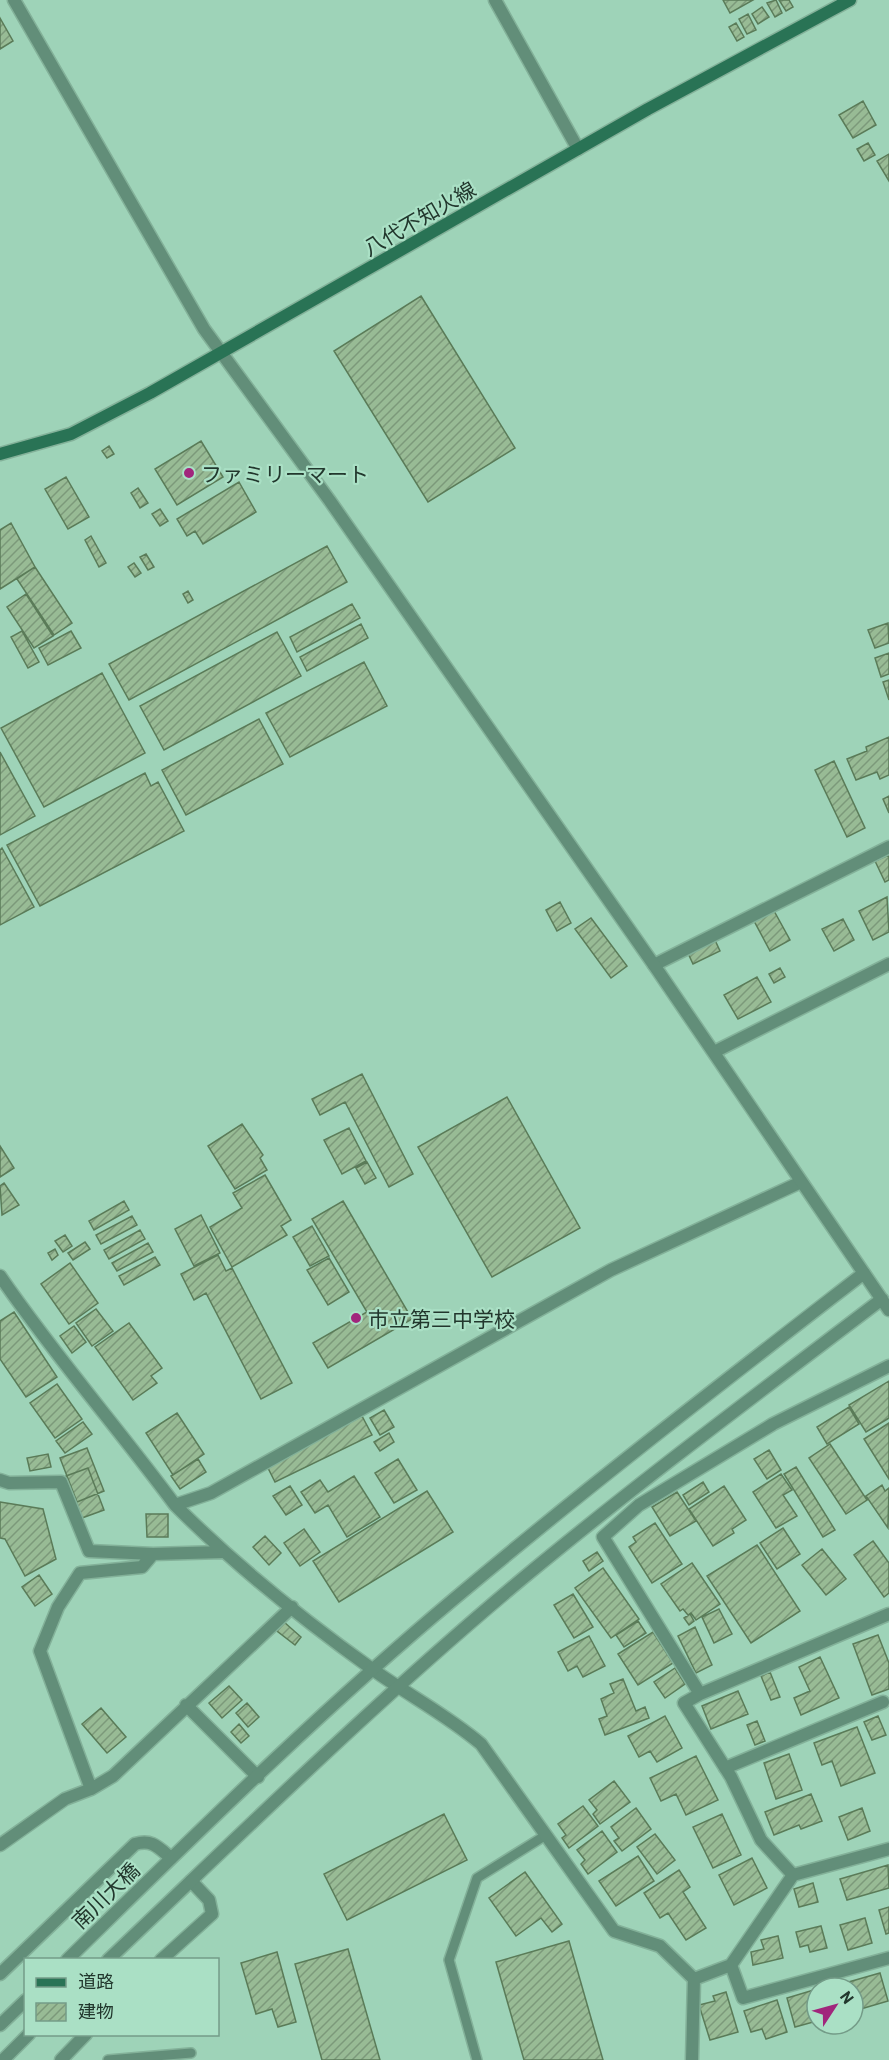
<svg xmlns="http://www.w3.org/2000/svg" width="889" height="2060" viewBox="0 0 889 2060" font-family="Barlow,'Noto Sans JP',sans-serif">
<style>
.building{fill:url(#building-hatch);stroke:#5a7b58;stroke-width:1.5}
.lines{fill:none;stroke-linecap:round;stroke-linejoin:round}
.service-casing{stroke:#83b199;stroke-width:12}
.minor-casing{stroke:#83b199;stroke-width:15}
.tertiary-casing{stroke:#83b199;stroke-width:15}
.secondary-casing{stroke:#83b199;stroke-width:15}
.service{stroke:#628e79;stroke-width:9}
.minor{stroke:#628e79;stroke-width:12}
.tertiary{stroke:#628e79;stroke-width:12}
.secondary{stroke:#297355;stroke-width:12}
.poi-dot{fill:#a1267c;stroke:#aae0c5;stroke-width:2}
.labels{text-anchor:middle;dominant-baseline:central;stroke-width:4.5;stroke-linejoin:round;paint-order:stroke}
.street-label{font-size:21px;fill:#22372d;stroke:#aae0c5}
.poi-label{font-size:21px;fill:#22372d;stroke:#aae0c5;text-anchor:start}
</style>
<defs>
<pattern id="building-hatch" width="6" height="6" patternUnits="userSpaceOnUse" patternTransform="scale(1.5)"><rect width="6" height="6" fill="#98bb95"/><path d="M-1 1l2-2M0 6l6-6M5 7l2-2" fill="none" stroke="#7c997a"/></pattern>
</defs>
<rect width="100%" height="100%" fill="#9ed3b8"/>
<!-- building -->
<path class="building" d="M723 0H753L730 13Z
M776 0 782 13 775 17 767 3Z
M779 0H789L793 7 786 11Z
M762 7 769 17 758 24 752 14Z
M748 14 756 30 747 34 739 19Z
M0 18 13 41 0 49Z
M736 23 744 37 737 41 729 27Z
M863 101 876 125 853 138 839 115Z
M868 143 875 155 864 161 857 149Z
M889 154V181L877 161Z
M421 296 515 448 428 502 334 351Z
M201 441 223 477 177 505 155 469Z
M109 446 114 454 107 458 102 451Z
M66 477 89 517 68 529 45 489Z
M239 482 256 512 203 544 195 531 187 536 177 519Z
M138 488 148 503 140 508 131 493Z
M160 509 168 521 160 526 152 514Z
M11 523 35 567 0 589V530Z
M91 536 106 563 99 567 85 540Z
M327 546 347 582 129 700 109 664Z
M146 554 154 567 148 570 140 557Z
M134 563 141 573 135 577 128 567Z
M35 567 72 623 54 635 17 579Z
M188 591 193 600 188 603 183 594Z
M26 594 53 636 34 648 7 607Z
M352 604 360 618 297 652 290 637Z
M888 623 889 643 875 648 868 630Z
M361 624 368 638 307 671 300 657Z
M22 631 39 662 28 668 11 637Z
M71 631 81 648 48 665 39 648Z
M277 632 301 676 164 750 140 706Z
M889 653V674L881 677 875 658Z
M364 662 387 706 290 757 266 713Z
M102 673 145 753 44 807 1 728Z
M889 680V700L883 682Z
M259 719 283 764 186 815 162 770Z
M889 737V775L880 779 877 772 856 780 847 759 867 751 866 747Z
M0 752 35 816 0 835Z
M834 761 865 828 847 837 815 770Z
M145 773 151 786 158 782 184 831 40 906 7 845Z
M889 796V813L883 799Z
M2 848 34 907 0 925V850Z
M889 855V880L885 882 875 861Z
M887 897 889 932 873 940 859 911Z
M560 902 571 923 557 931 546 910Z
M773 909 790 940 770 951 753 919Z
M591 918 627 966 611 978 575 929Z
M843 919 854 940 834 951 822 929Z
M714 938 720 951 693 964 687 951Z
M780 968 785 977 774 983 769 974Z
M757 977 771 1002 738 1019 724 995Z
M362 1074 413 1174 389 1187 345 1102 320 1115 312 1099Z
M507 1097 580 1228 492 1277 418 1147Z
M242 1124 263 1155 260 1158 267 1170 235 1189 208 1146Z
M349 1128 366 1161 342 1174 324 1140Z
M0 1146 14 1168 0 1177Z
M367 1162 376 1178 365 1184 356 1168Z
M265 1175 291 1220 281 1226 287 1235 232 1267 210 1227 242 1208 233 1193Z
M4 1183 19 1205 2 1215 0 1186Z
M124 1201 129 1210 94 1230 89 1221Z
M343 1201 412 1319 328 1368 313 1343 367 1312 312 1219Z
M201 1215 220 1253 194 1266 175 1229Z
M132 1216 137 1225 101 1244 96 1235Z
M312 1226 329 1256 310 1266 293 1237Z
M140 1230 145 1239 109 1259 104 1250Z
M65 1235 72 1246 63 1252 55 1241Z
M85 1242 90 1249 73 1260 68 1253Z
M148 1243 153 1252 117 1271 112 1263Z
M55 1249 58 1255 52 1260 48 1253Z
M218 1255 226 1271 232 1268 292 1383 261 1399 206 1293 194 1300 181 1274Z
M155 1257 160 1265 124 1285 119 1276Z
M329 1258 349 1292 328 1305 307 1270Z
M70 1263 98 1303 69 1324 41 1284Z
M96 1309 113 1331 92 1346 76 1323Z
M14 1312 57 1377 26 1397 0 1359V1321Z
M129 1323 162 1368 151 1376 157 1383 133 1400 95 1347Z
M74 1326 86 1342 72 1353 60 1336Z
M889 1381V1418L866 1432 849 1405Z
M57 1384 82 1419 55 1438 30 1403Z
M849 1407 859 1424 827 1444 817 1427Z
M384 1410 394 1427 380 1435 370 1418Z
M177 1413 204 1454 173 1475 146 1433Z
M362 1416 372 1435 275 1482 266 1464Z
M83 1422 92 1434 65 1453 56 1441Z
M889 1423V1479L864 1439Z
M389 1433 394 1442 380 1451 374 1442Z
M830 1444 867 1500 846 1514 809 1458Z
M87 1448 104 1491 77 1502 60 1458Z
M769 1450 781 1470 767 1479 754 1459Z
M48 1454 51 1467 30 1471 27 1458Z
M198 1459 206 1472 180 1489 171 1476Z
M398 1459 417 1490 394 1503 375 1473Z
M796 1467 835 1530 823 1537 784 1474Z
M88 1468 104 1510 82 1518 66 1476Z
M781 1474 792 1490 783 1495 797 1516 776 1528 753 1492Z
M354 1476 380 1517 347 1537 328 1505 315 1513 301 1492 320 1480 328 1492Z
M703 1482 709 1492 689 1505 683 1495Z
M882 1485 885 1491 889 1488 888 1528 866 1496Z
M290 1486 302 1505 286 1515 273 1496Z
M724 1486 746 1520 732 1529 734 1533 713 1546 689 1509Z
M427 1491 453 1532 339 1602 313 1561Z
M677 1492 696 1521 670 1536 652 1507Z
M0 1502 43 1509 56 1559 25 1576 5 1539 0 1538Z
M146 1514H168V1537H147Z
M655 1523 682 1564 652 1583 629 1547 636 1542 633 1537Z
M783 1528 800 1554 777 1569 760 1543Z
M304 1529 320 1552 300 1566 284 1543Z
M265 1536 281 1553 269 1565 253 1547Z
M873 1541 889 1563V1593L884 1597 854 1555Z
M757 1545 800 1611 751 1643 707 1576Z
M822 1549 846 1579 826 1595 802 1565Z
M597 1552 603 1561 589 1571 583 1561Z
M692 1563 720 1604 696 1620 691 1613 688 1615 683 1609 680 1611 661 1584Z
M603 1568 639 1619 611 1638 575 1588Z
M39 1575 52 1594 35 1606 22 1587Z
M573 1594 593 1627 574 1638 554 1605Z
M719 1609 732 1634 714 1643 702 1617Z
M690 1614 694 1621 689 1625 684 1618Z
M638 1621 646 1633 624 1647 616 1635Z
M284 1622 301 1637 295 1645 277 1631Z
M695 1627 712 1665 696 1673 678 1636Z
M653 1632 673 1663 638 1685 618 1654Z
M878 1635 889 1663V1689L872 1695 853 1644Z
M589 1636 605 1666 583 1677 577 1666 568 1671 558 1652Z
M820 1657 839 1698 801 1715 794 1698 810 1691 799 1667Z
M675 1668 685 1684 665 1698 654 1682Z
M770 1672 780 1697 771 1700 761 1676Z
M623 1679 636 1711 645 1707 649 1718 605 1735 599 1719 607 1716 601 1699 614 1693 610 1684Z
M229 1686 242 1700 222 1718 209 1703Z
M738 1691 748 1714 711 1729 702 1706Z
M247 1703 259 1717 248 1727 236 1713Z
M101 1708 126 1737 107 1753 82 1724Z
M665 1716 682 1748 657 1762 650 1751 639 1757 628 1736Z
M878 1716 886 1735 872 1740 864 1722Z
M757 1721 765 1741 755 1745 747 1725Z
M239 1724 249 1736 241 1743 231 1732Z
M857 1727 875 1773 841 1786 832 1761 822 1765 814 1743Z
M789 1754 802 1790 776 1799 764 1763Z
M696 1756 718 1800 686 1815 676 1794 661 1801 650 1778Z
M614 1781 630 1802 600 1824 593 1814 597 1810 589 1800Z
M811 1794 822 1821 801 1829 799 1825 774 1835 765 1812Z
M583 1806 598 1826 569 1848 562 1838 566 1835 558 1824Z
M636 1808 651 1829 622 1851 614 1841 619 1838 611 1827Z
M862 1808 870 1831 848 1840 839 1817Z
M444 1814 467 1860 347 1920 324 1874Z
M722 1814 741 1855 713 1868 693 1827Z
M602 1831 617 1852 588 1874 581 1864 585 1860 577 1850Z
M655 1834 675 1860 657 1874 637 1847Z
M638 1856 654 1881 616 1906 599 1881Z
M752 1858 767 1888 734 1905 719 1875Z
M888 1865 889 1888 847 1900 840 1879Z
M679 1870 690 1887 683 1892 706 1928 686 1940 668 1913 660 1918 644 1893Z
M525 1872 562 1924 552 1932 541 1918 516 1936 489 1898Z
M813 1883 818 1902 799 1907 794 1889Z
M889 1907V1933L886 1934 879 1910Z
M865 1918 872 1943 848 1950 840 1925Z
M821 1926 827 1948 810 1952 808 1945 800 1947 796 1932Z
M778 1936 783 1958 753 1965 751 1952 764 1949 761 1940Z
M569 1941 603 2060H524L496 1962Z
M348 1949 380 2060H322L295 1964Z
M277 1952 296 2022 278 2027 272 2009 256 2014 241 1963Z
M880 1973 888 2001 854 2011 853 1988H847L845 1983Z
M817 1989V2021L795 2027 787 1998Z
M726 1992 738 2032 710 2040 699 2005 715 2001 713 1996Z
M777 2000 787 2032 766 2039 762 2029 751 2032 744 2011Z"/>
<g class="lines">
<!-- service casing -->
<g class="service-casing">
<path id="service" d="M108 2060 191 2053
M477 2060 449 1960 477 1878 546 1835"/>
</g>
<!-- minor casing -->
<g class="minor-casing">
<path id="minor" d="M495 0 578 149
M654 965 889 847
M714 1052 889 964
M0 1276C54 1355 118 1428 175 1505L211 1493 611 1270 801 1182
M889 1366 773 1424 639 1505 603 1537 700 1694 684 1703 731 1777 761 1840 793 1875 889 1849
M0 1480 9 1483 61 1482 89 1551 153 1554 222 1552
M175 1505C235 1565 302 1619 372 1669 408 1695 447 1715 481 1744L614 1931 660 1946 694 1979 731 1965 793 1875
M700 1694 889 1614
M186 1705 258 1777
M725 1768 883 1702
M91 1789 40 1651 58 1607 80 1573 142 1567 153 1554
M0 1845 65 1799 91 1789 113 1776 292 1607
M161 1960 212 1914 209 1900 191 1881
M731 1965 743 1998 889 1958
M0 1974 135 1844C152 1839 158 1847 171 1858
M61 2060 86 2034
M692 2060 694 1979"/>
</g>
<!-- tertiary casing -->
<g class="tertiary-casing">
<path id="tertiary" d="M14 0 204 329 330 501 654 965 889 1310
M67 1960C193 1837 319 1712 454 1599 587 1487 726 1380 864 1273
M108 1960C244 1831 378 1699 522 1579 639 1482 761 1391 882 1299
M0 2025 26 2000
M3 2060 29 2034"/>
</g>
<!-- secondary casing -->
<g class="secondary-casing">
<path id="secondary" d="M0 454 71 434 150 393 648 109 850 0"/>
</g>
<!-- service -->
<use href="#service" class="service"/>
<!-- minor -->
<use href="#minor" class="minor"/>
<!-- tertiary -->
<use href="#tertiary" class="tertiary"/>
<!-- secondary -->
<use href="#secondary" class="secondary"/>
</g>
<!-- markers -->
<g class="poi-dot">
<circle cx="189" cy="473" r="6"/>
<circle cx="356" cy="1318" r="6"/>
</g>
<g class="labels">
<!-- street labels -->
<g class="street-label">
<text transform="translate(419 218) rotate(-30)">八代不知火線</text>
<text transform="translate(105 1895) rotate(-44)">南川大橋</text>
</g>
<!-- poi labels -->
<g class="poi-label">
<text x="201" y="473">ファミリーマート</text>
<text x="368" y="1318">市立第三中学校</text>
</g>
</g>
<!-- legend -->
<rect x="24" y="1958" width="195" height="78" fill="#aae0c5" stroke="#749c88" stroke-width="1.5"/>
<rect x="36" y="1978" width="30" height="9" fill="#297355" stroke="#749c88" stroke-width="1.5"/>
<text x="78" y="1988" font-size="18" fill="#22372d">道路</text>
<rect x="36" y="2003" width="30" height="18" fill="url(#building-hatch)" stroke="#749c88" stroke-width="1.5"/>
<text x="78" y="2018" font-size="18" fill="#22372d">建物</text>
<!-- north arrow -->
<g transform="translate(835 2006) rotate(54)"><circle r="28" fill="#aae0c5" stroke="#749c88" stroke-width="1.5"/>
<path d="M0-4.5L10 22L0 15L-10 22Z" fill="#a1267c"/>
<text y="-9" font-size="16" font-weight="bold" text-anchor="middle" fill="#22372d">N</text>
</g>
</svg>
